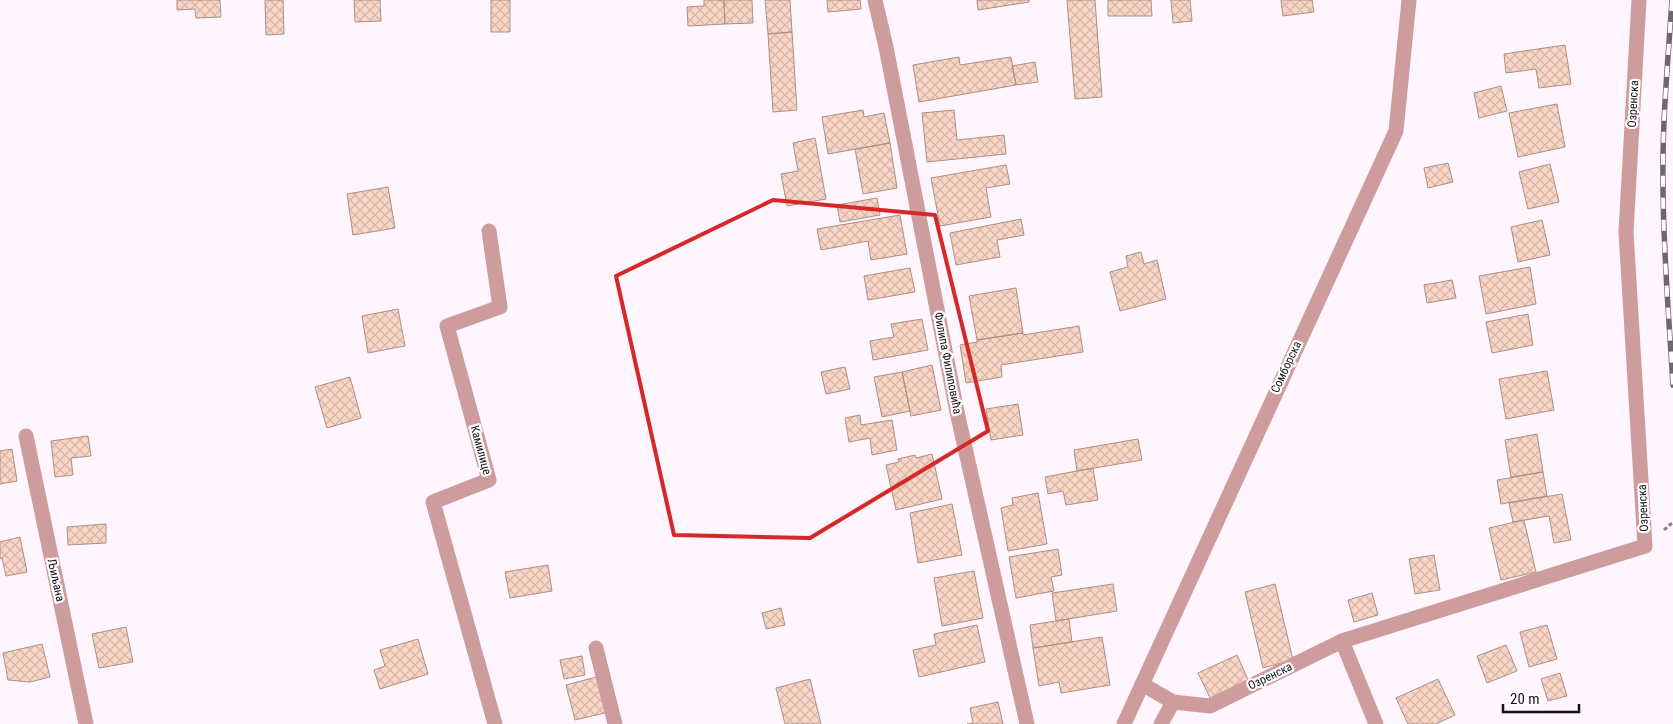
<svg xmlns="http://www.w3.org/2000/svg" width="1673" height="724" viewBox="0 0 1673 724" font-family="'Roboto Condensed',sans-serif">
<style>
.building{fill:url(#building-cross-hatch);stroke:#ad9082}
.lines{fill:none;stroke-linecap:round;stroke-linejoin:round}
.path{stroke:#857c86;stroke-width:3;stroke-dasharray:4 2.5;stroke-linecap:butt}
.minor{stroke:#cf9c9d;stroke-width:15}
.rail-casing{stroke:#6f6770;stroke-width:5.5}
.rail{stroke:#fff;stroke-width:4;stroke-dasharray:11;stroke-linecap:butt}
.marked{fill:none;stroke:#d62828;stroke-width:4;stroke-linejoin:round}
.labels{text-anchor:middle;dominant-baseline:central;stroke-width:4.5;stroke-linejoin:round;paint-order:stroke}
.street-label{font-size:12px;fill:#181019;stroke:#fff}
</style>
<defs>
<pattern id="building-cross-hatch" width="8" height="8" patternUnits="userSpaceOnUse" patternTransform="scale(1.25)"><rect width="8" height="8" fill="#f9d5c5"/><path d="M0 0l8 8M0 8l8-8" fill="none" stroke="#d5b6a9"/></pattern>
</defs>
<rect width="100%" height="100%" fill="#fef5ff"/>
<!-- building -->
<path class="building" d="M177 0H220L221 17 196 18 195 9 177 10Z
M265 0H283L284 34 266 35Z
M354 0H380L381 21 355 22Z
M491 0H510V32H491Z
M704 0H724L725 24 688 26 687 7 704 6Z
M724 0H752L753 23 725 24Z
M765 0H790L792 32 768 34Z
M827 0H860L861 9 828 12Z
M977 0H1029V2L978 10Z
M1067 0H1095L1102 97 1075 99Z
M1108 0H1151L1152 16H1108Z
M1171 0H1190L1192 21 1173 23Z
M1281 0H1312L1314 12 1283 16Z
M792 32 797 110 773 112 768 34Z
M1565 45 1571 84 1539 88 1536 69 1506 73 1504 54Z
M959 57 960 65 1011 57 1016 85 919 102 913 65Z
M1035 62 1038 82 1016 85 1012 66Z
M1501 86 1507 111 1479 118 1474 93Z
M1557 104 1565 147 1518 157 1509 113Z
M863 110 864 117 884 113 890 143 828 154 822 117Z
M954 110 957 140 1004 135 1006 154 927 162 922 113Z
M815 138 826 199 787 206 781 174 798 171 793 143Z
M890 143 897 188 863 194 855 149Z
M1448 163 1453 182 1428 188 1424 168Z
M1550 164 1559 202 1528 209 1519 172Z
M1006 165 1010 184 986 188 991 217 940 226 931 178Z
M388 187 395 228 353 235 347 194Z
M877 198 880 215 840 222 837 205Z
M900 215 907 254 871 260 868 241 821 250 817 229Z
M1021 219 1024 235 997 240 1000 257 956 265 950 233Z
M1542 220 1550 255 1518 262 1511 227Z
M1141 252 1144 264 1157 260 1166 299 1120 311 1110 272 1128 267 1126 256Z
M1530 267 1536 304 1486 314 1479 276Z
M910 268 915 292 868 300 864 276Z
M1452 280 1456 298 1427 303 1424 285Z
M1016 288 1023 333 977 340 969 296Z
M398 309 405 346 368 353 362 316Z
M1528 314 1533 345 1492 353 1486 322Z
M922 319 928 350 873 360 870 341 894 337 891 324Z
M1079 326 1083 352 1001 365 1002 377 966 383 960 345 977 342V340L1023 333V335Z
M932 365 941 410 911 416 902 372Z
M845 367 850 389 826 394 821 372Z
M1547 371 1554 410 1506 419 1499 379Z
M902 372 910 411 882 417 874 377Z
M350 377 361 418 327 428 315 387Z
M1018 404 1023 435 991 440 986 409Z
M860 415 861 425 892 420 897 450 872 455 870 438 849 442 845 418Z
M1537 434 1543 472 1511 477 1505 440Z
M88 436 91 456 71 458 73 475 55 477 51 441Z
M1138 439 1142 460 1077 471 1074 450Z
M12 449 17 481 0 484V451Z
M932 454 942 499 896 510 886 465 899 462 898 459 915 455 916 458Z
M1093 468 1098 500 1066 505 1063 491 1048 494 1045 477Z
M1543 472 1547 496 1501 504 1497 480Z
M1038 493 1047 544 1008 551 1001 508 1013 505 1012 498Z
M1562 494 1571 540 1554 543 1549 516 1513 522 1509 503Z
M952 504 962 555 918 563 910 513Z
M1524 520 1536 572 1501 580 1489 528Z
M106 524V543L68 545 67 527Z
M20 537 27 572 6 576 2 558 0 559V542Z
M1058 549 1062 575 1051 577 1054 591 1016 598 1009 557Z
M1434 555 1440 590 1415 594 1409 559Z
M548 565 552 591 510 598 505 572Z
M974 571 983 618 942 626 934 578Z
M1113 584 1117 611 1056 621 1052 593Z
M1275 584 1293 660 1263 668 1245 592Z
M1372 593 1378 615 1354 622 1348 600Z
M781 608 785 625 766 629 762 613Z
M1069 619 1072 642 1033 648 1030 625Z
M977 625 985 662 919 677 913 650 936 645 934 634Z
M1547 625 1557 659 1529 667 1520 632Z
M126 627 133 662 99 668 92 634Z
M1102 637 1110 685 1061 693 1059 682 1039 686 1033 648Z
M418 639 428 674 380 689 374 670 385 666 380 650Z
M42 644 50 677 30 682 8 680 3 653Z
M1506 645 1517 671 1487 683 1477 656Z
M1237 655 1250 684 1212 702 1198 673Z
M582 656 585 675 564 679 560 660Z
M1560 673 1567 696 1548 701 1541 679Z
M600 676 609 712 575 720 566 685Z
M810 679 821 724H785L776 688Z
M1438 679 1455 715 1436 724H1408L1396 698Z
M998 702 1003 724H967L973 723 970 708Z"/>
<g class="lines">
<!-- path -->
<path class="path" d="M1664 530 1673 522"/>
<!-- minor -->
<path class="minor" d="M875 0 886 47 957 412 1027 724
M489 231 500 307 447 326 489 480 433 502 495 724
M26 436 86 724
M1342 641 1376 724
M596 648 615 724
M1142 684 1173 702 1210 706 1342 641 1645 546 1626 232 1639 0
M1124 724 1396 131 1409 0
M1161 724 1173 702"/>
<!-- rail casing -->
<g class="rail-casing">
<path id="rail" d="M1672 0C1668 61 1662 122 1663 183 1663 250 1669 318 1673 385"/>
</g>
<!-- rail -->
<use href="#rail" class="rail"/>
</g>
<!-- marked area -->
<path class="marked" d="M773 200 935 215 988 431 810 538 674 535 616 276Z"/>
<g class="labels">
<!-- street labels -->
<g class="street-label">
<text transform="translate(1633 104) rotate(-87)">Озренска</text>
<text transform="translate(948 363) rotate(79)">Филипа Филиповића</text>
<text transform="translate(1286 367) rotate(-65)">Сомборска</text>
<text transform="translate(481 450) rotate(75)">Камилице</text>
<text transform="translate(1643 508) rotate(-93)">Озренска</text>
<text transform="translate(56 580) rotate(78)">Љиљана</text>
<text transform="translate(1270 676) rotate(-26)">Озренска</text>
</g>
</g>
<!-- scale -->
<path d="M1503 704v8h76v-8" fill="none" stroke="#181019" stroke-width="2.5"/>
<text x="1510" y="704" font-size="15" fill="#181019" stroke="#ffffff" stroke-width="4" paint-order="stroke">20 m</text>
</svg>
